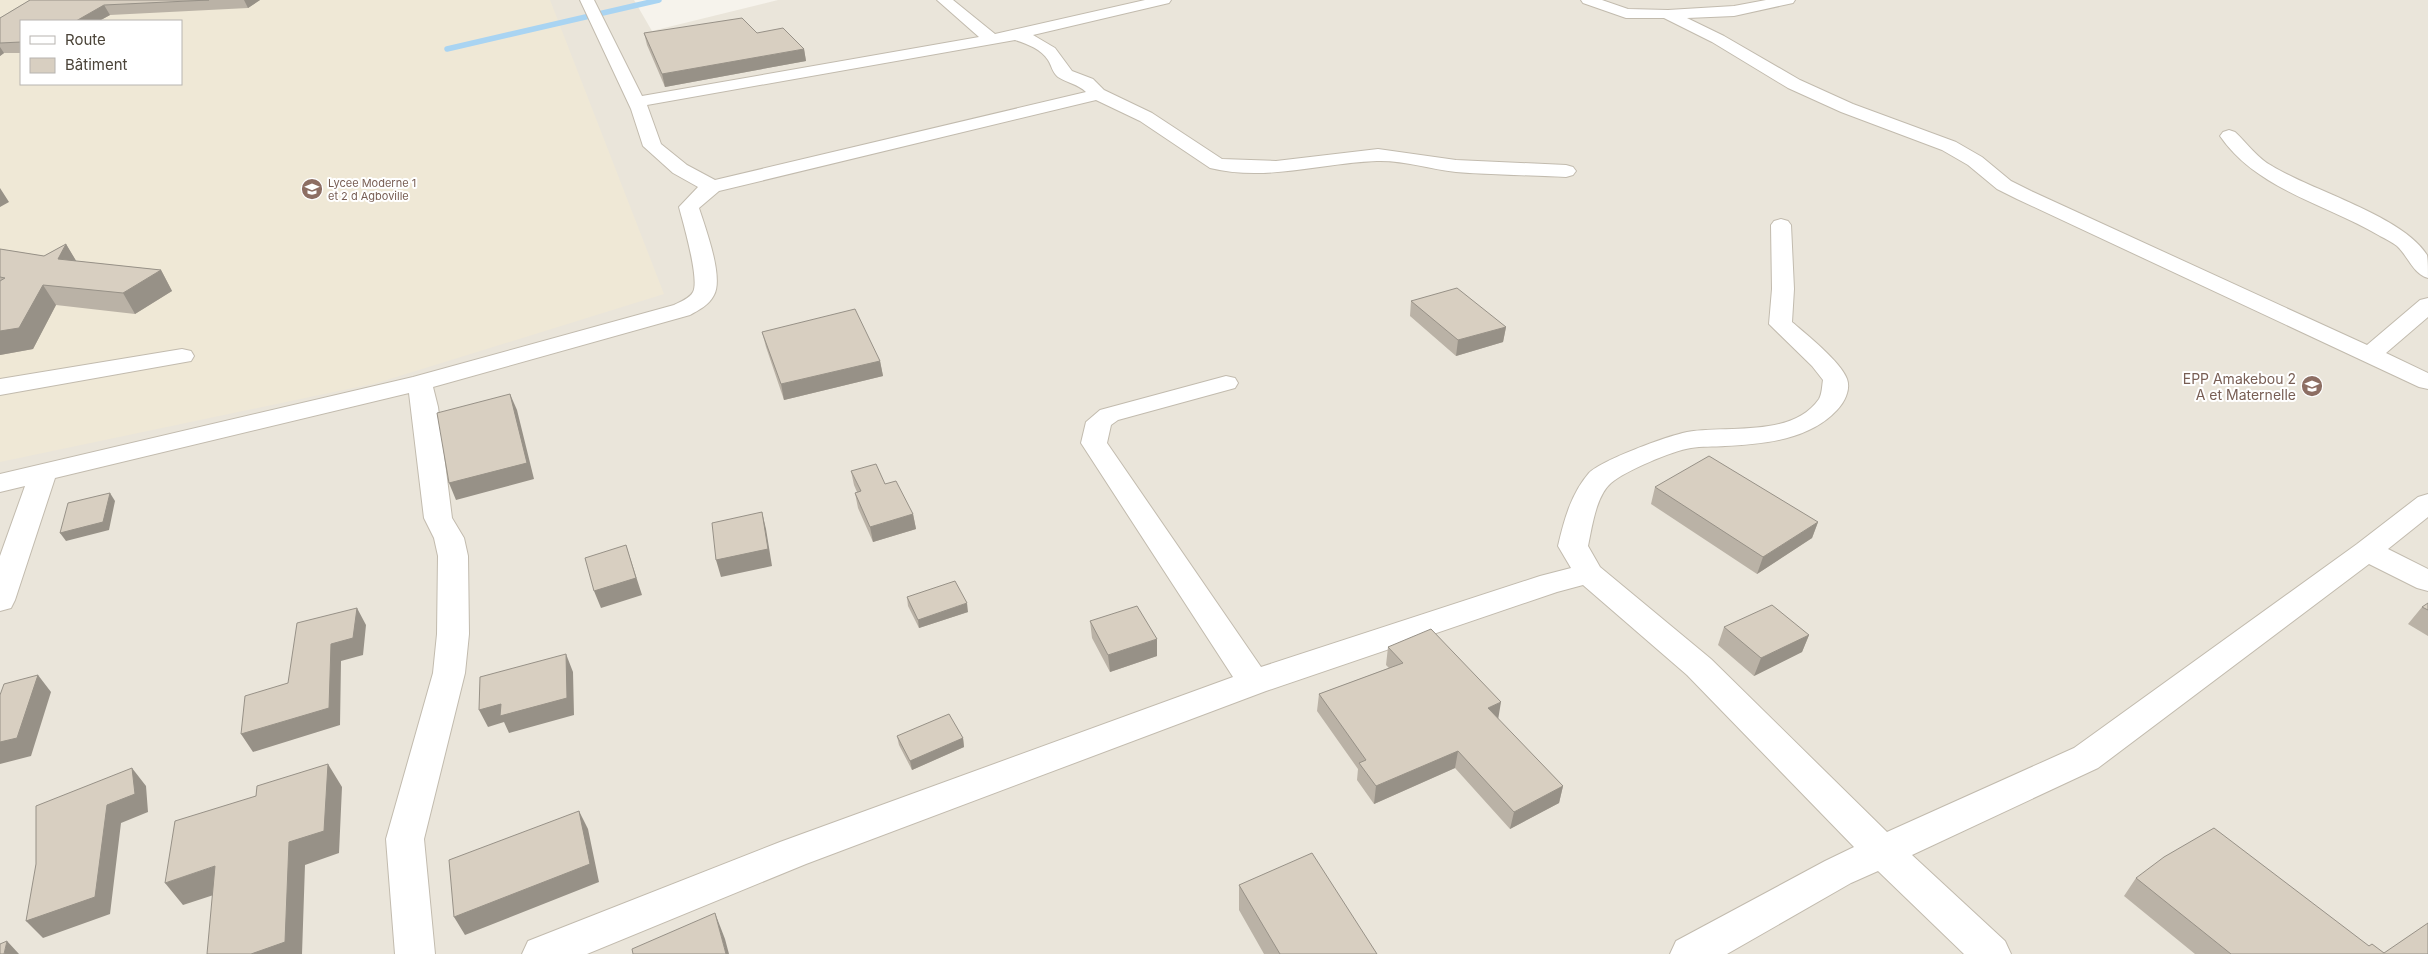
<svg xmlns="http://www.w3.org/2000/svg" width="2428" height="954" viewBox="0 0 2428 954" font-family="Inter,sans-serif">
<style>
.residential{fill:#eae5da;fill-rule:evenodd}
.education{fill:#efe8d6;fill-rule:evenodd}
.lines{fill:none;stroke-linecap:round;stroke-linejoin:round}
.stream{stroke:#a9d4f2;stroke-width:5.5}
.minor-casing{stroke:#c2bbae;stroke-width:2}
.minor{fill:#fff;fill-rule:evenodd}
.wall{fill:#bab2a6}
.shaded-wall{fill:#979187}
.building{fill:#d8cfc1;stroke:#979187}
.labels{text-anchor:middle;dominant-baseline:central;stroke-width:4;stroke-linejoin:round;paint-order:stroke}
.far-education-label{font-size:11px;fill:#785e54;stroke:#fff;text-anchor:start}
.education-label{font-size:14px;fill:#785e54;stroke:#fff;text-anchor:end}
</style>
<rect width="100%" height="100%" fill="#f6f3ec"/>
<!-- residential -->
<path class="residential" d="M0 0H634L652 31 778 0H2428V954H0ZM21 21H181V84H21Z"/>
<!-- education -->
<path class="education" d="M0 0H550L664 294 377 383 0 462ZM21 21H181V84H21Z"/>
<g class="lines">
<!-- stream -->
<path class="stream" d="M447 49 659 0"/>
<!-- minor casing -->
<g class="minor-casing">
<path id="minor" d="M580 0H594L642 96 979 37 937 0H953L995 34 1145 0H1171L1169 3 1033 35 1055 48 1072 71 1093 79 1104 90 1152 113 1222 159 1276 161 1378 149 1456 160 1566 165 1573 167 1576 171 1573 175 1566 177C1529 175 1492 175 1456 172 1430 169 1402 160 1377 161 1321 163 1266 182 1210 168L1140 121 1096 100 719 191 699 208C705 227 724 277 714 295 709 305 699 310 690 315L433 387 438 407 452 518 464 538 468 556 469 634 465 673 424 839 435 954H395L386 839 433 673 437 634 438 556 434 538 424 518 409 393 55 478 15 600 11 608 0 611V556L25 486 0 492V474L413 377 674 305C680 302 690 298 693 292 700 280 683 222 679 207L698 187 673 173 643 146 631 109ZM1015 40C1027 44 1041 49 1048 60 1052 66 1052 72 1058 77 1067 83 1078 84 1086 92L715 180 687 165 661 144 647 105Z
M1581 0H1602L1628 9 1668 10 1734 6 1766 0H1795L1793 3 1734 16 1687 18 1724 36 1800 80 1853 104 1956 142 1982 157 2011 181 2031 191 2367 345 2420 300 2428 298V317L2386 353 2428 373V389L2419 387 2017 199 1997 189 1968 165 1942 150 1841 112 1788 88 1712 42 1664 18H1626L1583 3Z
M2229 130 2235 132C2247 143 2258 159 2272 166 2313 191 2403 216 2427 255 2428 260 2428 271 2428 278 2413 274 2408 256 2397 246 2392 242 2386 239 2380 236 2327 204 2257 190 2220 136L2223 132Z
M1781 219 1788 221 1791 225 1794 289 1792 322C1807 335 1841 362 1847 379 1851 390 1844 403 1837 410 1809 440 1764 444 1725 446 1714 447 1701 446 1691 448 1672 451 1625 471 1611 483 1596 496 1592 527 1588 546L1600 567 1711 659 1887 832 2074 748 2357 544 2418 497 2428 494V517L2388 549 2428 569V591L2417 588 2369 564 2098 768 1912 855 2005 941 2011 954H1964L1878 871 1851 883 1727 954H1670L1676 941 1825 861 1854 847 1687 675 1583 585 1557 592 1266 691 806 864 587 954H522L528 941 780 842 1233 677 1081 443 1086 422 1100 410 1226 376 1235 378 1238 383 1235 388 1118 420 1111 425 1107 443 1261 667 1540 576 1571 568 1558 546C1564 520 1571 494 1589 473 1602 460 1667 436 1687 432 1727 425 1792 438 1819 399 1822 394 1822 386 1823 380L1812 366 1769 324 1772 289 1771 225 1774 221Z
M182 349 191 351 194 356 191 361 0 395V379Z"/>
</g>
<!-- minor -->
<use href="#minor" class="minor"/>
</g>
<!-- wall -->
<path class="wall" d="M30 0H260L248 8 110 15 99 21H21V53H4L0 56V18Z
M644 33H757L804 49 806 61 665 87 647 45Z
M66 244 76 261 161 270 172 291 135 314 56 305 33 349 0 355V249L44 256Z
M1411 301 1506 327 1503 342 1456 356 1410 316Z
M762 332 880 361 883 376 784 400 766 347Z
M851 471 885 484 913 514 916 529 873 542 858 508 855 493 857 492 854 485Z
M1655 487 1818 522 1812 538 1757 574 1651 504Z
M907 597 968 612 919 628 908 606Z
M2428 603V636L2408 624 2422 607Z
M1090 621 1157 656 1110 672 1092 638Z
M1724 627 1809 635 1802 652 1754 676 1718 645Z
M1388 647 1498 719 1563 786 1559 803 1510 829 1455 768 1374 804 1357 780 1358 769 1317 711 1319 694 1389 668 1386 665Z
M897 736 963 738 964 747 912 770 899 745Z
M2136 878 2369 946 2384 953 2428 954H2195L2124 896Z
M1239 885 1377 954H1264L1239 910Z"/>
<!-- shaded-wall -->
<path class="shaded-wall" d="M244 0H260L248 8Z
M104 5 110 15 99 21H76Z
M0 47 4 53 0 56Z
M804 49 806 61 665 87 662 74Z
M0 188 9 202 0 207Z
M66 244 78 264 58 259Z
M161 270 172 291 135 314 123 293Z
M43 285 56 305 33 349 0 355V331Z
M1506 327 1503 342 1456 356 1458 340Z
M880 361 883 376 784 400 781 384Z
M510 394 517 410 534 479 456 500 449 483Z
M110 493 115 501 109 530 66 541 60 533Z
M762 512 766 529 772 566 721 577 716 560Z
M913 514 916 529 873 542 870 527Z
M1818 522 1812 538 1757 574 1763 557Z
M626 545 642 595 601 608 594 591Z
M967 603 968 612 919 628 918 620Z
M357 608 366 625 363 655 341 661 340 725 253 752 241 734 331 644Z
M1809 635 1802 652 1754 676 1761 658Z
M1157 639V656L1110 672 1108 655Z
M566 654 573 672 574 715 509 733 504 722 488 727 479 710Z
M38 675 51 692 31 756 0 764V742Z
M1501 702 1498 720 1488 708Z
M963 738 964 747 912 770 910 761Z
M1458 751 1455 768 1374 804 1376 786Z
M328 764 342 787 339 853 305 865 302 954H251L289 842Z
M132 768 146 786 148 812 121 823 110 914 43 938 26 921Z
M1563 786 1559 803 1510 829 1514 812Z
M579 811 588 829 599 882 465 935 454 917Z
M215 866 232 889 183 905 165 883Z
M715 913 725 939 729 954H726Z
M7 941 19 954H4Z"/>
<!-- building -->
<path class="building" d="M30 0H209L104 5 76 21H21V42L0 43V18Z
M742 18 757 33 783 28 804 49 662 74 644 33Z
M66 244 58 259 161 270 123 293 43 285 19 328 0 331V281L5 278 0 277V249L44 256Z
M1457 288 1506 327 1458 340 1411 301Z
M855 309 880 361 781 384 762 332Z
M510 394 527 463 449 483 437 413Z
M1709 456 1818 522 1763 557 1655 487Z
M876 464 885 484 896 481 913 514 870 527 855 493 861 491 851 471Z
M110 493 103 522 60 533 68 503Z
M762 512 768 549 716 560 712 523Z
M626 545 636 578 594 591 585 558Z
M955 581 967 603 918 620 907 597Z
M2428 603V610L2422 607Z
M1772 605 1809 635 1761 658 1724 627Z
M1137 606 1157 639 1108 655 1090 621Z
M357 608 353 638 331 644 329 708 241 734 245 696 288 683 297 623Z
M1431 629 1501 702 1488 708 1563 786 1514 812 1458 751 1376 786 1359 763 1366 760 1319 694 1403 663 1388 647Z
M566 654 567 698 500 716 501 704 479 710 480 677Z
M38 675 17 738 0 742V695L4 684Z
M949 714 963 738 910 761 897 736Z
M328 764 324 831 289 842 285 942 251 954H207L215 866 165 883 175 821 256 796 257 786Z
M132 768 135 794 107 805 95 897 26 921 36 864V806Z
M579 811 590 864 454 917 449 860Z
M2214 828 2369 946 2372 944 2384 953 2428 923V954H2231L2136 878 2164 857Z
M1312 853 1377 954H1280L1239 885Z
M715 913 726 954H633L632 949Z
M7 941 4 954H0V944Z"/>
<!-- icons -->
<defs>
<g id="school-disc" transform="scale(1.125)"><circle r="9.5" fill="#8d6e63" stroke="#fff"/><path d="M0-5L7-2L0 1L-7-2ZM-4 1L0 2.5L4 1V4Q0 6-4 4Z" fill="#fff"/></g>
</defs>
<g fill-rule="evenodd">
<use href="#school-disc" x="312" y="189"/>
<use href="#school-disc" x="2312" y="386"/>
</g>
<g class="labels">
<!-- far-education labels -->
<g class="far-education-label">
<text x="328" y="183">Lycee Moderne 1<tspan x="328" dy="13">et 2 d Agboville</tspan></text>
</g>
<!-- education labels -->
<g class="education-label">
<text x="2296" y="378">EPP Amakebou 2<tspan x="2296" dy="16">A et Maternelle</tspan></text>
</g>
</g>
<!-- legend -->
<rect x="20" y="20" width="162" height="65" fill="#ffffff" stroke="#b7b4b0"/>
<rect x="30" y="36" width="25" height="8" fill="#ffffff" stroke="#b7b4b0"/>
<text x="65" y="45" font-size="15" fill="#4b4439">Route</text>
<rect x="30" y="58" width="25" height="15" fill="#d8cfc1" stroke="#b7b4b0"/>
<text x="65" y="70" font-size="15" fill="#4b4439">Bâtiment</text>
</svg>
